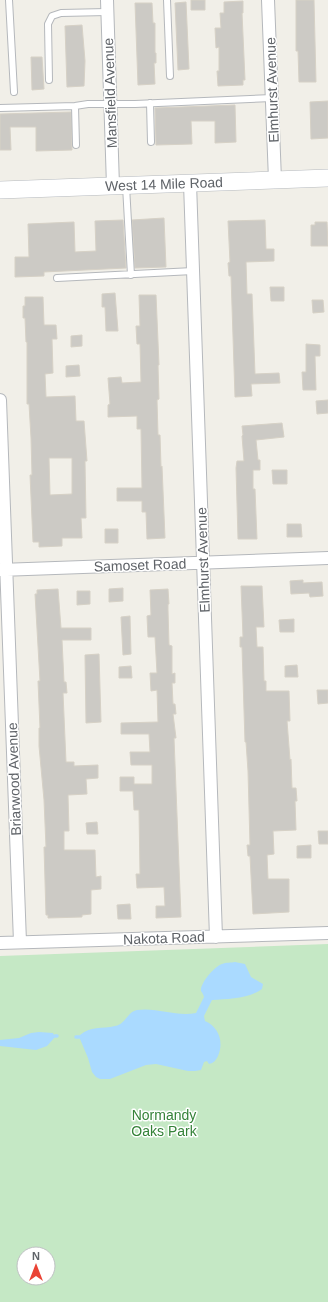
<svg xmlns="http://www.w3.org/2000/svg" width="328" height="1302" viewBox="0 0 328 1302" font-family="Helvetica,sans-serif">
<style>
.green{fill:#c5e8c5;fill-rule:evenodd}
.water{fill:#aadaff}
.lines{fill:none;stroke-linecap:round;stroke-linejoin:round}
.stream{stroke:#aadaff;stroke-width:3.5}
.building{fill:#cccac5;stroke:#d6d1c6;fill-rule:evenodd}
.service-casing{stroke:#b5b8bc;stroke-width:8}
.minor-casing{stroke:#b5b8bc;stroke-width:14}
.secondary-casing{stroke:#b6babf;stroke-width:18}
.service{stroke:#fff;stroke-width:6}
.minor{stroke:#fff;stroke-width:12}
.secondary{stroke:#fff;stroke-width:17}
.labels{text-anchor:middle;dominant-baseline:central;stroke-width:3;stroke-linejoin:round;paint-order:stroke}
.street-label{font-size:14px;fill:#5f6368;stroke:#fff}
.park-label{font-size:14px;fill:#348238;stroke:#fff}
</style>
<rect width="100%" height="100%" fill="#f1efe8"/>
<!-- green -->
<path class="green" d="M328 944V1302H0V956ZM24 1254H48V1278H24Z"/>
<!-- water -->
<path class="water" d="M235 962 245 964 251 977 263 984 262 989C248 999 228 999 212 1000L204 1016 205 1021C219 1027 224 1042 218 1056 216 1060 214 1063 209 1064L207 1061 204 1062 201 1070 195 1071H188L156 1064 146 1065 110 1079H100L96 1077 92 1072 88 1058 80 1039V1035C90 1026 102 1029 115 1026 126 1024 127 1012 137 1010 157 1007 176 1017 196 1013L204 997C204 996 202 992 201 991 200 983 215 966 222 964 226 962 231 963 235 962Z
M39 1032 53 1033 55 1037 47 1046 36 1050 0 1046V1040L19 1038 31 1033Z"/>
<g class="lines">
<!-- stream -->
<path class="stream" d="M55 1036H57
M76 1037H80"/>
</g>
<!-- building -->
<path class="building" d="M191 0H205V10H191Z
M296 0H314L316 82H299L298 51H296Z
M243 1V13H242L245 80H243V85L218 86 217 71H219V47L216 48 215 28H221L220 13H224V2Z
M186 2 189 69 178 70 175 3Z
M135 3H152L153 23H155V53H156V63H154L155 84 138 85Z
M82 25 85 61 84 86 67 87 65 26Z
M31 57H42L44 89 32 90Z
M328 101V138L311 139 310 102Z
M235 105 236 142 215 143V121H191L192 144 156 145 155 108Z
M71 112 72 150 36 151V127H10L11 150H0V114Z
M164 218 166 267 135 268 132 220Z
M123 220 126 268 44 272V276L15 277V257H29L28 224 74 222 75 252 96 251 95 221Z
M265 220 266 249H274V261L246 262 247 294H252L255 374 279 373 280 383 251 384 252 396 235 397 231 276H229L228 263 230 262 228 221Z
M315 222H327L328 246H311V225H315Z
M270 287H284V301H271Z
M115 293 118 331H106L105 307H102V294Z
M139 295H156L159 365H158L159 399 157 400 158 435H160L161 467 162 466 165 538 147 539 146 512H142V501H117V488H142L141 429H137V416L108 417V405L110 404 108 378 121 377 122 383 141 382 140 344H137L136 326H140Z
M25 297H43L44 325H56L57 339H52L53 373 45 374 46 397 75 396 76 421H84L87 461H85L86 518H81L82 538H62V546L39 547V542H33L30 475H32L31 438 29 404H27V342H26L25 318H23V306H25ZM49 458H72V494L50 495Z
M312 300H323L324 312 313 313Z
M82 335V346L71 347V336Z
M306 344 320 345V356H315L316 390H303L302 372H306Z
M79 365 80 376 66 377V366Z
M328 400V413L317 414 316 401Z
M282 423 284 437 256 440 258 460H260V470H253V489H255L257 539H238L236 468 237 461H244L242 436 243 435 242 426Z
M272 470H287V484H273Z
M287 524H301L302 537H287Z
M105 529H118V543H105Z
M303 580V583L322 582 323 596 310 597 309 593 291 594 290 581Z
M241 586H262L264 627H256L257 647H263L264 681H266V691H289L290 721H287L290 760 291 759 292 788H296L297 801H295L296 830 273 831 274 854 267 855 268 879H289V912L253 914 250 856H248L247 845H250L248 771 246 742H245L242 647H240V637H243Z
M123 588V601L109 602V589Z
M58 589 61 628H91V640H62L64 682H66L67 693H63L66 762H74V766L98 765V778L86 779 87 794 68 795 69 831H64V850H95L96 877 101 876V889L91 890V914L82 915V917L48 918V915H46L44 847H46L44 800 39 746V728H40L38 681H40L35 594H37V590Z
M168 589 169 604H168V610L169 645 172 646V674L175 673V683H172L173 704H175L176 714H173L176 738H174L181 917 156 918V906H165L164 887 137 888 136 874H140L139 810H134L133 791H120V777H134V784H152V765H131L130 752H150L149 734H121V723L158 722 157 690 151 691 150 673H157L155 637H148L147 616 151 615 150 590Z
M77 591H90V604L77 605Z
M130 616 131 654 123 655 121 617Z
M294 619V632H280L279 620Z
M99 654 101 722 86 723 85 655Z
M297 665 298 677H285V666Z
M131 666 132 678H119V667Z
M317 690H328V703L318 704Z
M97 822 98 834H87L86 823Z
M318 831H328V844H319Z
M311 845V858H297V846Z
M130 904 131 919H118L117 905Z"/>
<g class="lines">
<!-- service casing -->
<g class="service-casing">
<path id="service" d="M9 0 14 92
M167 0 170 76
M49 80 48 24 52 16 61 13 107 12
M150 103 151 142
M75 106 76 145
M0 108 75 106 88 104H135L272 98
M126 186 131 275
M57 278 193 271"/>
</g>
<!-- minor casing -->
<g class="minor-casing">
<path id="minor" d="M107 0 113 186
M268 0 275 180
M190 183 216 937
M0 400 20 942
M0 570 328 558
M0 943 328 933"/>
</g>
<!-- secondary casing -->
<g class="secondary-casing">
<path id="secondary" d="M0 190 328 178"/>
</g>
<!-- service -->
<use href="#service" class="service"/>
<!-- minor -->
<use href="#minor" class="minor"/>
<!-- secondary -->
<use href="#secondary" class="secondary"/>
</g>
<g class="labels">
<!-- street labels -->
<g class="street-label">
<text transform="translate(272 90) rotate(-92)">Elmhurst Avenue</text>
<text transform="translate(110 93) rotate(-92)">Mansfield Avenue</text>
<text transform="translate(164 184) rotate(-2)">West 14 Mile Road</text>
<text transform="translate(203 560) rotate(-92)">Elmhurst Avenue</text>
<text transform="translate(140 565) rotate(-2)">Samoset Road</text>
<text transform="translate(14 779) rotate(-92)">Briarwood Avenue</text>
<text transform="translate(164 938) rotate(-2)">Nakota Road</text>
</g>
<!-- park labels -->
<g class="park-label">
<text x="164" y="1115">Normandy<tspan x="164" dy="16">Oaks Park</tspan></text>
</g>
</g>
<!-- north arrow -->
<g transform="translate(36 1266)"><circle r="19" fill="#ffffff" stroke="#bfc1c3"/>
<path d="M0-3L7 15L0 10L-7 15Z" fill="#ea4335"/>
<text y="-6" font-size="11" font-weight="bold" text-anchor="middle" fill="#5f6368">N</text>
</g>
</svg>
